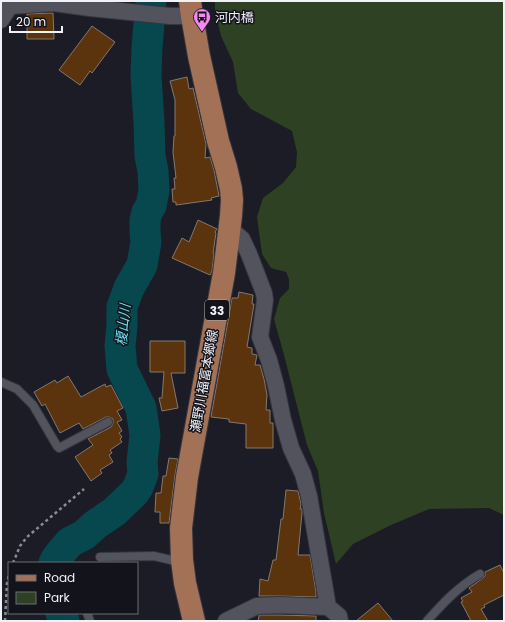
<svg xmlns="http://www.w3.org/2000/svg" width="505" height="622" viewBox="0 0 505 622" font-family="Poppins,'Noto Sans JP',sans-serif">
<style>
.green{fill:#2f4123}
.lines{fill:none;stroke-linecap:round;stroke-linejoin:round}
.river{stroke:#07484f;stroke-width:31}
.building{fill:#5b340d;stroke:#83786f}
.lane-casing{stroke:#36363e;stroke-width:10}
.street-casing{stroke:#36363e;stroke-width:18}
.primary-casing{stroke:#36363e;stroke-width:24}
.path{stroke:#8c8c95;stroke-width:2.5;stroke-dasharray:3 3;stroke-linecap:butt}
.lane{stroke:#53535e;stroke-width:8}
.street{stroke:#53535e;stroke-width:16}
.primary{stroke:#a37156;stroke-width:22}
.labels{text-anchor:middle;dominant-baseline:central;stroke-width:3;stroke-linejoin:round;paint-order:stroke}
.shield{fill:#13131c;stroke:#aeaeb6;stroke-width:1}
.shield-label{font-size:12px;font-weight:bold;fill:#f1f1f8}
.poi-label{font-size:13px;fill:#f1f1f8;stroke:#13131c;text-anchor:start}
.street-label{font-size:13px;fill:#f1f1f8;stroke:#13131c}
.water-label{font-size:14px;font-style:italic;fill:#6bddeb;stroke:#13131c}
</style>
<rect width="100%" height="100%" fill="#1c1c26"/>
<!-- green -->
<path class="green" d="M215 1H504V515L489 508 429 509 391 525 353 544 336 564 324 513 318 471 307 445 284 355 274 319 280 298 289 289V279L286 272 271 268 262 254 257 217 263 198 283 183 296 167 297 152 292 131 251 109 238 93 233 62 221 36 215 10Z"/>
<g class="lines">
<!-- river -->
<path class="river" d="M54 563 58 556 70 542 84 535 95 525 114 512 134 493 138 487 143 474 142 462 145 435 141 408 122 369 120 346 122 326V307L129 288 142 265 146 242 145 232V220L147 212 151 206 154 190 153 171 150 156 149 123 146 75 147 47 151 1
M61 613 64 621"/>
</g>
<!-- building -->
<path class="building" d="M53 13 54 39H27V14Z
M92 26 115 42 92 73 90 71 80 85 59 70Z
M187 77 189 89 193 88 206 144 205 158 210 157 214 170 219 196 211 198 212 200 176 205V202H173L172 189H175L174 178H176L173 152 174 136H175V100L170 81Z
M198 220 217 229 215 232 216 233 213 253H214L212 271 210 275 172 258 182 238 189 242Z
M239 292 253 295 252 304H254L247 347 252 348V354L257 355 255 365H260L264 379 267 395 266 410H270V423H273V448H246V424L229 422V419L211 417 232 298H238Z
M150 341H185V373H171L178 408 162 411 159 398H162L164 372H150Z
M68 376 81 397 105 384 106 387 111 385 123 408 117 411 122 420 117 422 122 431 119 433 122 437 120 439 122 442 110 450 112 453 109 455 113 462 100 470 102 473 91 481 75 457 93 445 88 439 111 427 113 423V419L109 417H106L83 429 79 423 60 433 45 404 42 406 34 392 55 380 57 383Z
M169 458 178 459 175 475 169 523H160V512H155L156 493H161L163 476H166Z
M286 490 298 491 301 504 300 509H302V513L298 555H310L316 592V597L279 596H259L260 579 268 581 273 560H276L281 519H283Z
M500 565 504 573V595L484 605 485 607 481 609 488 621H471L461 602 463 601 461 598 472 592 469 588 483 578 485 576V572Z
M378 603 393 621H356Z
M259 615H279L316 616V621H258L259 616Z"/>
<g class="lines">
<!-- lane casing -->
<g class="lane-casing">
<path id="lane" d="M1 382 17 389 33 405 57 446 59 448 108 422
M100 557 154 556 171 560 181 565
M87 613 90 621
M427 621C443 603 459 586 480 574"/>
</g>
<!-- street casing -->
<g class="street-casing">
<path id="street" d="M1 5 10 6 54 3 90 8 170 16H192
M1 20 10 6
M230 229 242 239 249 254 264 293 265 300 260 337 269 360 276 386 283 420 291 448 303 474 309 496 328 607 339 616 340 621
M226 621 257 606 279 605 328 607"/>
</g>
<!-- primary casing -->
<g class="primary-casing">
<path id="primary" d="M190 1 192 16 199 56 218 141 226 167 231 189 232 200 231 216 224 273 187 477 181 528 182 560 185 583 194 621"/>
</g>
<!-- path -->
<path class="path" d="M13 563 20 546 27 537 84 489
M5 621 7 583 9 575"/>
<!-- lane -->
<use href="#lane" class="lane"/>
<!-- street -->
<use href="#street" class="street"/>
<!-- primary -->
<use href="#primary" class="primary"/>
</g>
<!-- icons -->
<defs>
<g id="bus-pin" transform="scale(0.9)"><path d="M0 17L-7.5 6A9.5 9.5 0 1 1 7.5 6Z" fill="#f489f1" stroke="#13131c"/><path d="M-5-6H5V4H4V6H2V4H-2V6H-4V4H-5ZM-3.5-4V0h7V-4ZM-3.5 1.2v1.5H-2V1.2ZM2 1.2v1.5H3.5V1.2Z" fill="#111"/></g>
</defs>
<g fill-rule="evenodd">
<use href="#bus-pin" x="202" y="17"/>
</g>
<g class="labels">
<!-- shield labels -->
<rect class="shield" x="205" y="300" width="24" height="20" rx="3"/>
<g class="shield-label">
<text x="217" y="310">33</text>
</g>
<!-- poi labels -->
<g class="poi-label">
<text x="215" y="17">河内橋</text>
</g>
<!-- street labels -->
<g class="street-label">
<text transform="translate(204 381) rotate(-80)">瀬野川福富本郷線</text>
</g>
<!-- water labels -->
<g class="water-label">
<text transform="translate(123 325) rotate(-84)">榎山川</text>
</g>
</g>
<!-- border -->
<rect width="505" height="622" fill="none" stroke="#f1f1f8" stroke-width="4"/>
<!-- legend -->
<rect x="8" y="562" width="130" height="52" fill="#13131c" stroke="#6c6c74"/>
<rect x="16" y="575" width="20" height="6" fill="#a37156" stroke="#6c6c74"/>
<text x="44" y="582" font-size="12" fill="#f1f1f8">Road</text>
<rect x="16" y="592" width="20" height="12" fill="#2f4123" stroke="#6c6c74"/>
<text x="44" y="602" font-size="12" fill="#f1f1f8">Park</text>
<!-- scale -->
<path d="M10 26v6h52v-6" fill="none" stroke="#f1f1f8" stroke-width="2"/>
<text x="16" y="26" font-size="12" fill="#f1f1f8" stroke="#13131c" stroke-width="3" paint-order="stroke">20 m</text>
</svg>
